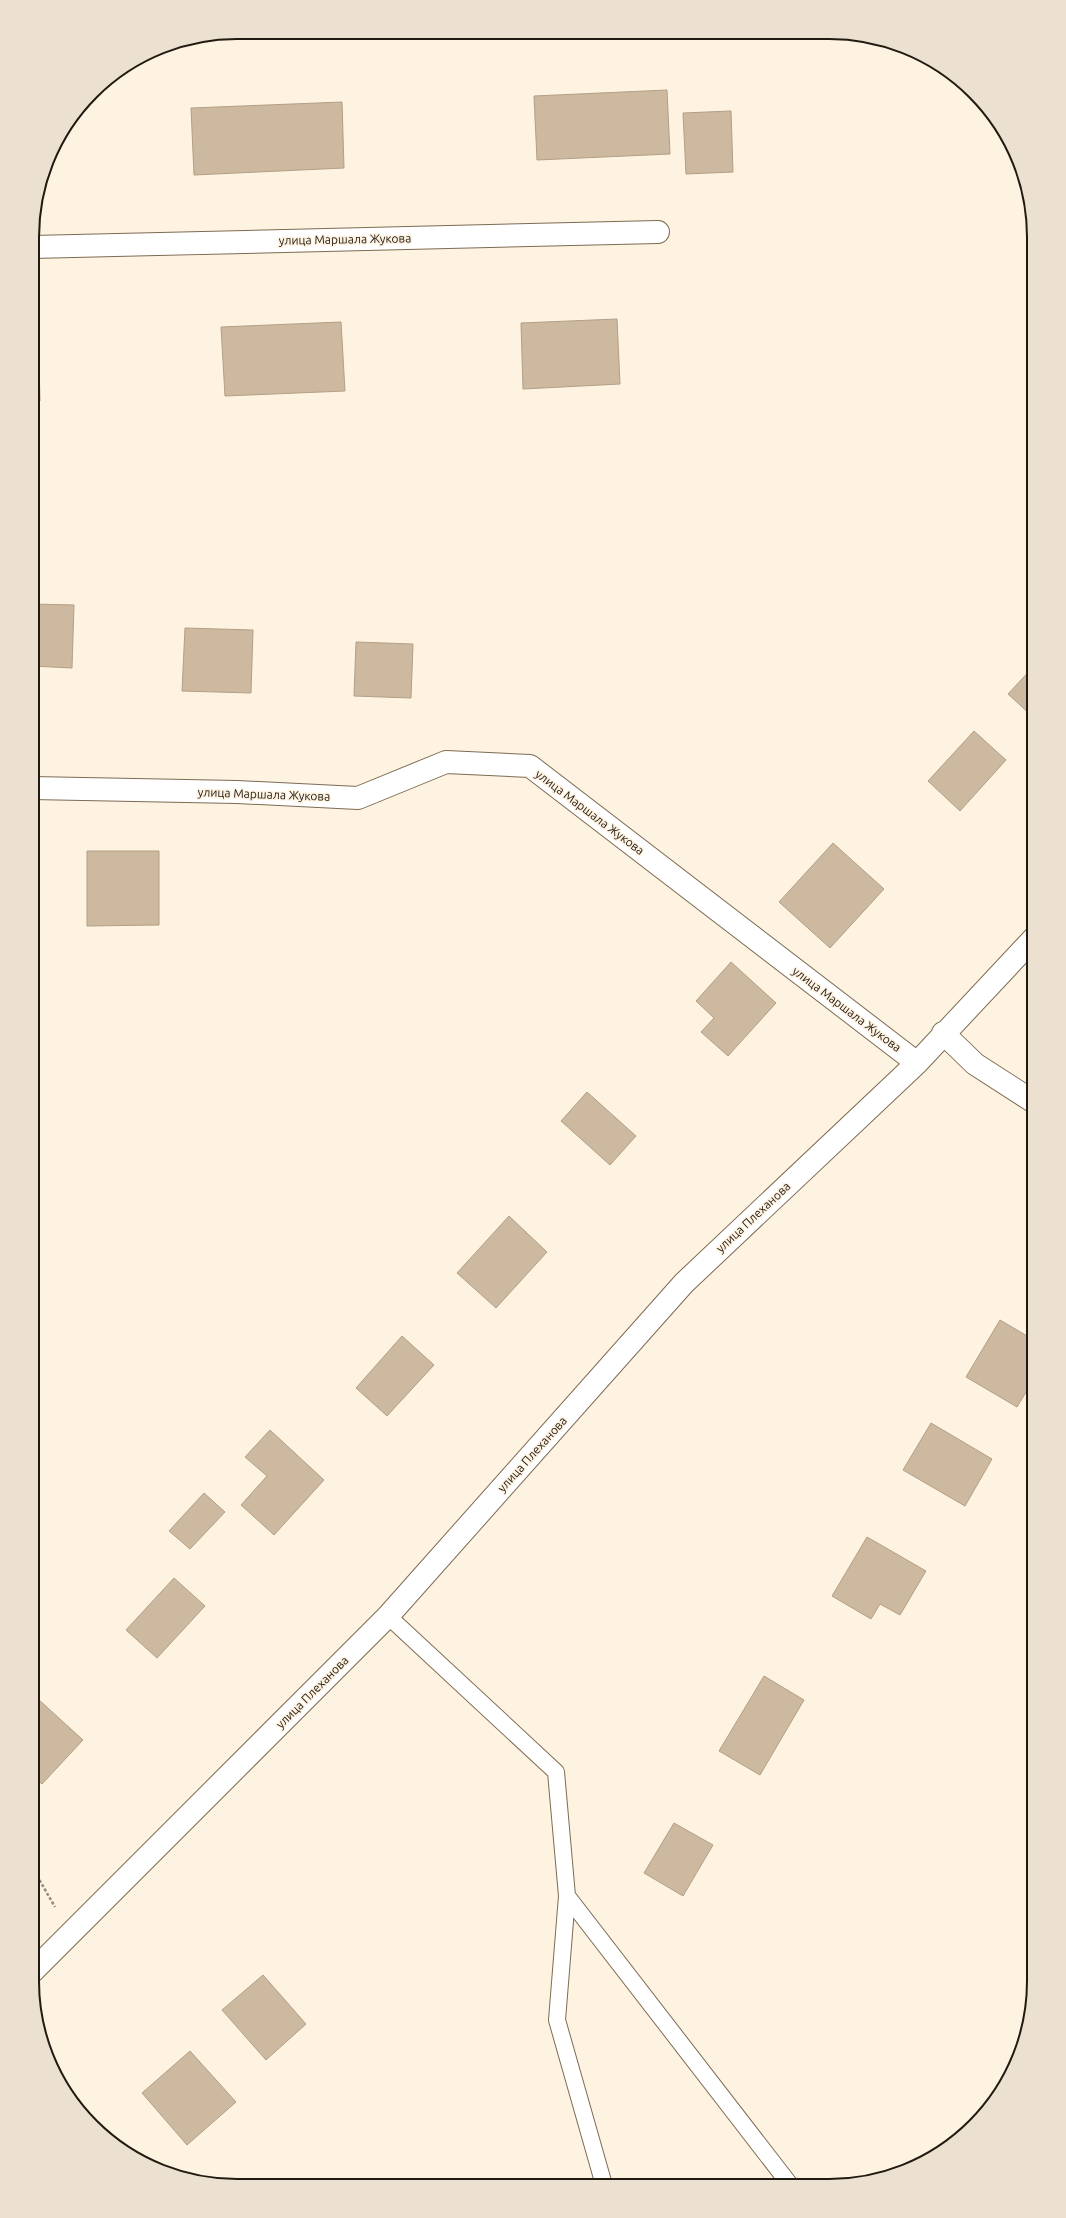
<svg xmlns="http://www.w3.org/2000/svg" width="1066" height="2218" viewBox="0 0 1066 2218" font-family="Ubuntu,sans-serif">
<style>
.building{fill:#ccb99f;stroke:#b29f86}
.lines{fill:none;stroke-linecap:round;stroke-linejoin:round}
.service-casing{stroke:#7d6b53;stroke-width:18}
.minor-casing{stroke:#7d6b53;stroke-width:24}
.path{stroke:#948a7d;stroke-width:2.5;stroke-dasharray:3 2;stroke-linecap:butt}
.service{stroke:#fff;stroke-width:16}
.minor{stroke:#fff;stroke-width:22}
.labels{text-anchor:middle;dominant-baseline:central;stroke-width:3;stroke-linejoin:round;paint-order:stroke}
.street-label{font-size:12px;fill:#211a11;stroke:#fef2e1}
.rim{fill:none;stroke:#211a11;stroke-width:2}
</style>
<rect width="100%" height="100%" fill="#fef2e1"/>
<!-- building -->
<path class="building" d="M667 90 670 154 537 160 534 96Z
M342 102 344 168 194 175 191 108Z
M731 111 733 172 686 174 683 113Z
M617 319 620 384 523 389 521 323Z
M341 322 345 391 225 396 221 327Z
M32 327H38L40 401H32Z
M32 604 74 605 72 668 32 666Z
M185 628 253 630 251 693 182 691Z
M356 642 413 644 411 698 354 696Z
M1034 666V718L1008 694Z
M974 731 1006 760 960 811 928 781Z
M833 843 884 889 830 948 779 902Z
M87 851H159V925L87 926Z
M731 962 776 1003 728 1056 701 1032 714 1018 696 1001Z
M587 1092 636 1136 610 1165 561 1121Z
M509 1216 547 1252 496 1308 457 1273Z
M1000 1320 1034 1340V1379L1017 1407 966 1377Z
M402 1336 434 1365 387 1416 356 1388Z
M931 1423 992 1459 965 1506 903 1470Z
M270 1430 324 1480 274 1535 241 1505 267 1476 245 1457Z
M204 1493 225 1512 190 1549 169 1531Z
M867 1537 926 1571 900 1615 880 1604 871 1619 832 1596Z
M174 1578 205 1606 157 1658 126 1630Z
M764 1676 804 1700 760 1775 719 1751Z
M38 1699 83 1740 42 1784 32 1775V1706Z
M674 1823 713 1845 683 1896 644 1873Z
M263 1975 306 2024 266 2060 222 2010Z
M190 2051 236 2102 187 2145 142 2093Z"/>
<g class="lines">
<!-- service casing -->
<g class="service-casing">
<path id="service" d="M388 1616 556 1772 567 1896 791 2186
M567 1896 557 2020 604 2185"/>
</g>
<!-- minor casing -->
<g class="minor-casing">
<path id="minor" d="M32 247 658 232
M32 788 237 792 358 798 446 762 530 766 917 1063
M943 1033 975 1064 1034 1102
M32 1972 388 1616 684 1283 917 1063 1034 938"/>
</g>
<!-- path -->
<path class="path" d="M32 1867 55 1907"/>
<!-- service -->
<use href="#service" class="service"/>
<!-- minor -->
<use href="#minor" class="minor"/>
</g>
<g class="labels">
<!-- street labels -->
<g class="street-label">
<text transform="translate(345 239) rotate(-1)">улица Маршала Жукова</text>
<text transform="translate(264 794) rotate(2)">улица Маршала Жукова</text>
<text transform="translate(590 812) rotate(37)">улица Маршала Жукова</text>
<text transform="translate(847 1009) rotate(37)">улица Маршала Жукова</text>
<text transform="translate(753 1217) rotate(-43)">улица Плеханова</text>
<text transform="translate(532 1454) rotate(-48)">улица Плеханова</text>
<text transform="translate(312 1692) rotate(-45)">улица Плеханова</text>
</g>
</g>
<!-- crop -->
<path d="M0 0H1066V2218H0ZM237 39H829A198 198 0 0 1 1027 237V1981A198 198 0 0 1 829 2179H237A198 198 0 0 1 39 1981V237A198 198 0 0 1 237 39Z" fill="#ece1d0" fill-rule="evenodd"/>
<path class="rim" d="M237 39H829A198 198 0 0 1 1027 237V1981A198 198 0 0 1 829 2179H237A198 198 0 0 1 39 1981V237A198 198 0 0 1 237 39Z"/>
</svg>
